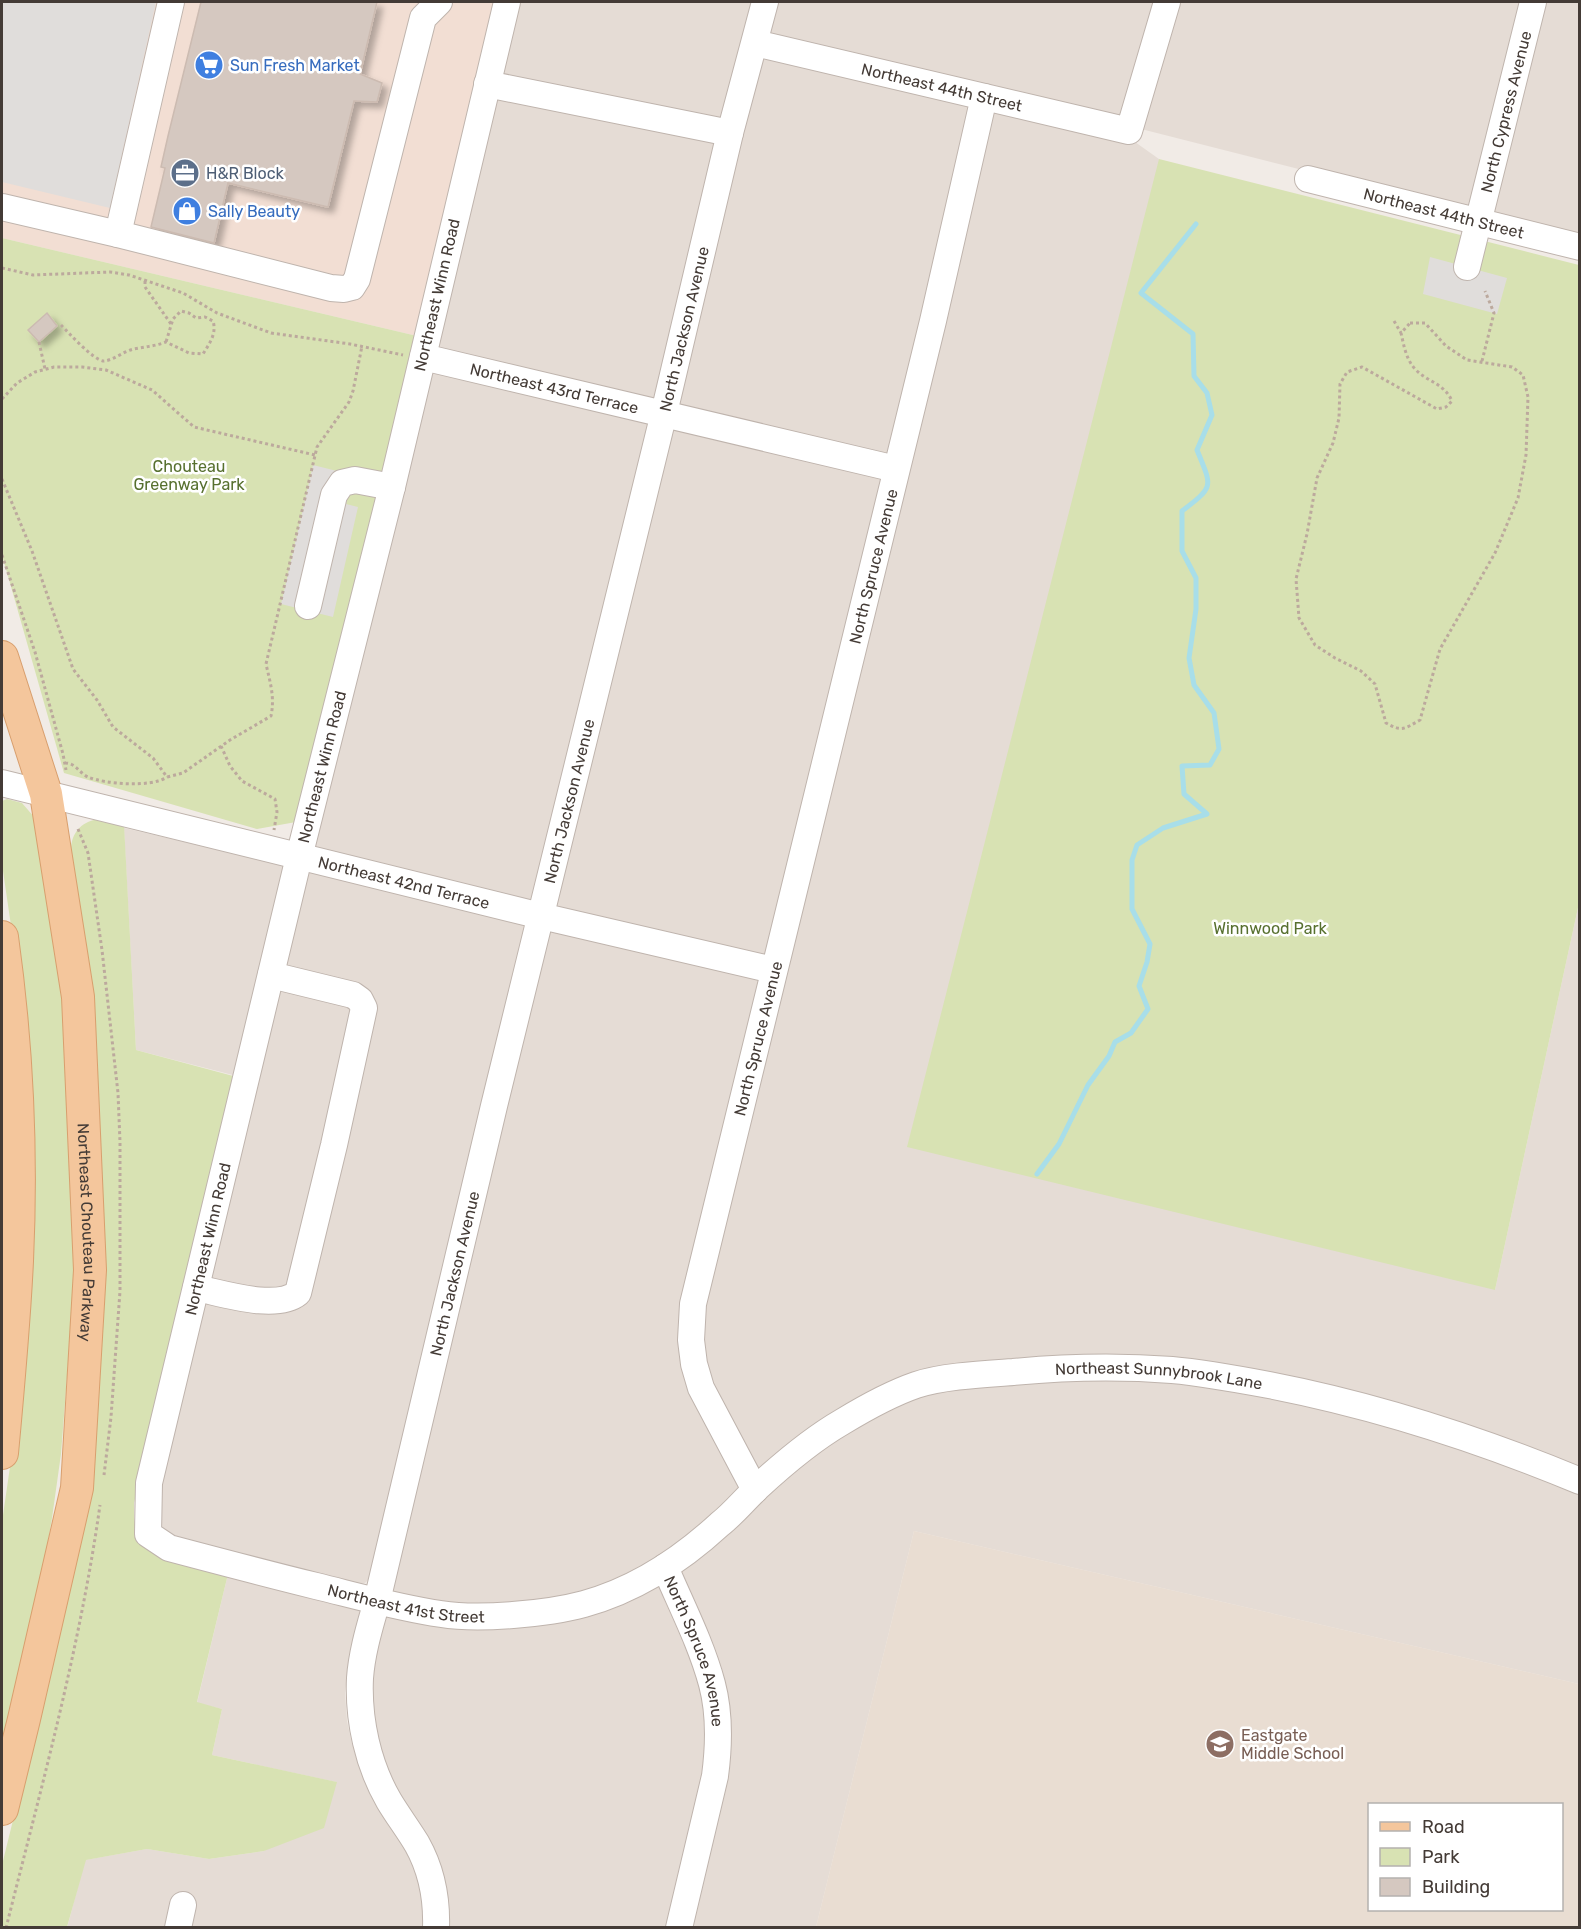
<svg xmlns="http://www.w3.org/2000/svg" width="1581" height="1929" viewBox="0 0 1581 1929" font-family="Rubik,sans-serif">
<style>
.residential{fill:#e5dcd5}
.commercial{fill:#f2ded3}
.education{fill:#e9ddd2;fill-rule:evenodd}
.green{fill:#d8e2b3}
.parking{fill:#e0dddb}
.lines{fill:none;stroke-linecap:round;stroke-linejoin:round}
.stream{stroke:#a8dee9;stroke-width:5}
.building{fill:#d5c8c0;stroke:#ccbbb1;stroke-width:1.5;filter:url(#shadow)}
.minor-casing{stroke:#bfb4ad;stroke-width:28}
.major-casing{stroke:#d89f6e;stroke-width:34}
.path{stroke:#bca99d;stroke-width:3;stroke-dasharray:3 3;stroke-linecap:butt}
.minor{stroke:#fff;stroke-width:26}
.major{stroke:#f4c69c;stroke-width:32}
.labels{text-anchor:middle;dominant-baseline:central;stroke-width:5;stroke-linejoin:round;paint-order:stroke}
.shop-label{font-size:16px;fill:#366cbe;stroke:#fff;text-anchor:start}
.street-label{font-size:16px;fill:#443b36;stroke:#fff}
.service-label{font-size:16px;fill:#4e5e75;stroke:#fff;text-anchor:start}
.park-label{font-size:16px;fill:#57702f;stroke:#fff}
.education-label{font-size:16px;fill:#785e54;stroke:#fff;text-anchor:start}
</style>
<defs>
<filter id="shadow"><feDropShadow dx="5.5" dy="5.5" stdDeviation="3" flood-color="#0004"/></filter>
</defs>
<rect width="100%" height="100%" fill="#f1ebe6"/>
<!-- residential -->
<path class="residential" d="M517 2H754L372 1576 365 1583 354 1586 173 1537 162 1529 157 1518 160 1492 256 1081 136 1050 124 828 306 870Z
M770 2H1579V240L774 36 765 30Z
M770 59 1135 142 1159 159 1495 1290 1579 903V1684L914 1531 816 1927 67 1928 85 1860 147 1849 209 1859 264 1851 336 1782 212 1755 222 1709 197 1703 228 1574 356 1607 360 1611 349 1662 345 1693 347 1721 352 1744 366 1777 371 1725V1663L753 70 762 60Z"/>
<!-- commercial -->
<path class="commercial" d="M2 2H496L417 336 2 238Z"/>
<!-- education -->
<path class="education" d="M914 1531 1579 1684V1927H816ZM1370 1804H1562V1910H1370Z"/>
<!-- green -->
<path class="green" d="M1159 159 1579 265V903L1495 1290 907 1147Z
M2 238 417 336 296 822 257 829 64 773 2 555Z
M7 799 22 803 35 818 64 989 76 1229 74 1286 61 1454 52 1518 39 1594 2 1751V1522L12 1453 16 960 2 864V801Z
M100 819 124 824 136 1050 237 1077 134 1503V1518L137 1533 228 1574 197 1702 222 1709 212 1755 337 1782 324 1828 264 1851 209 1859 147 1849 86 1860 67 1927 2 1928V1865L55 1649 102 1279 103 1197 96 1036 89 963 71 847C73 830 83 821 100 819Z"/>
<!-- parking -->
<path class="parking" d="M2 2H156L110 208 2 182Z
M1430 257 1507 278 1497 314 1423 294Z
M313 465 353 475 346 504 358 507 333 617 281 604Z"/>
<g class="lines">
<!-- stream -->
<path class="stream" d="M1037 1174 1059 1144 1088 1085 1109 1056 1115 1042 1131 1033 1148 1009 1139 986 1147 962 1150 944 1132 909V860L1137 845 1163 828 1207 814 1184 794 1182 766 1210 765 1219 749 1214 713 1194 685 1189 658 1196 609V578L1182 551V511C1215 486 1212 487 1197 450L1212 415 1207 393 1194 376 1193 334 1141 293 1196 224"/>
</g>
<!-- building -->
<path class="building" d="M201 2H377L360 74 382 83 377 102 354 101 328 207 228 183 214 243 151 227 165 168 161 167 168 136Z
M47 313 57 326 39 342 28 330Z"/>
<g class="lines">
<!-- minor casing -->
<g class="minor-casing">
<g id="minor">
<path id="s1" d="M507 2 392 487 299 857 149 1483 148 1534 169 1548C218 1561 267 1574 316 1586 357 1596 399 1608 441 1614 479 1620 547 1614 584 1604 635 1590 682 1559 720 1524 734 1513 745 1499 758 1487 784 1463 811 1440 842 1422 865 1408 890 1394 916 1385 942 1376 985 1374 1013 1372 1066 1367 1120 1366 1172 1370 1205 1373 1237 1379 1269 1385 1377 1406 1479 1439 1580 1481"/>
<path id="s2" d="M755 43 1129 131 1167 2"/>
<path d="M487 84 730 133"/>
<path id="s3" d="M1308 179 1580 247"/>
<path d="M2 207 118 234 331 288 344 289 352 287 357 279 423 18 439 2"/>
<path d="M118 234 171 2"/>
<path id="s4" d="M1467 267 1533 2"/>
<path id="s5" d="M423 357 896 469"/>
<path d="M308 606 334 495 342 483 355 480 392 487"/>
<path id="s6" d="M2 783 541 916 773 970"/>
<path d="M196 1288C222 1293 276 1311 298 1293L334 1145 364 1008 360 1000 353 995 271 975"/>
<path id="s7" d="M755 1490 701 1388 694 1364 691 1340 693 1304 933 321 984 97"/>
<path id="s8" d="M665 1567C681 1605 701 1643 712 1684 720 1714 719 1746 715 1776L679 1928"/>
<path d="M178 1928 183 1905"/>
<path id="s9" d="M436 1928C437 1899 431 1869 417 1844 408 1829 398 1816 389 1801 368 1765 358 1720 360 1678 362 1651 370 1626 377 1601L494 1106 664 413 730 133 765 2"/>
</g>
</g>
<!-- major casing -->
<g class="major-casing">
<g id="major">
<path id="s10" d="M2 657 46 794 78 997 90 1270 77 1488 24 1719 2 1809"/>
<path d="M2 937C17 1044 22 1153 17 1261 14 1325 8 1389 2 1453"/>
</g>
</g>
<!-- path -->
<path class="path" d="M2 268 33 275 110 272 129 275 183 293 217 313 271 333 350 344 403 355
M145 281V287L171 324
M1394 321 1401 333
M1410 323H1425L1446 346 1467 360 1512 367 1523 375 1528 397 1526 455 1518 498 1495 553 1440 649 1420 720C1404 729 1402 732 1386 723L1375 684 1361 671 1335 658 1315 645 1299 618 1296 579 1307 534 1317 478 1333 443 1339 418 1340 384 1347 372 1362 367 1437 409 1446 407 1452 401C1444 383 1427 382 1415 369 1406 359 1404 346 1401 333Z
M61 325C69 333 94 361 104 361 114 360 124 351 134 349 145 347 155 346 166 342L189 353 203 354C209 344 217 334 213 321L205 317 196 318 189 313 181 311 173 319 166 342
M39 342 45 369
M1482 361 1494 313 1485 291
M2 399 17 383 35 372 54 367H82L106 370 152 390 194 427 315 455
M2 479 32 551 73 669 97 700 113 727 153 758 167 777 183 773 230 740 271 716C275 697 270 682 266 664L317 447 349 402 353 391 362 346
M2 555 35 652 63 754 66 770
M221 746 230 766 242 781 275 799 277 812 274 830
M65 763C76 763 79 773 88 777 105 784 151 788 167 777
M78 829 88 853 102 950 118 1093 120 1142V1291L111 1417 104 1475
M6 1928C41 1788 80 1648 100 1505"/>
<!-- minor -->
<use href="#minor" class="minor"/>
<!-- major -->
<use href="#major" class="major"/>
</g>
<!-- icons -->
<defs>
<g id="supermarket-disc" transform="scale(1.5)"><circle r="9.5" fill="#3f7fe0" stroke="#fff"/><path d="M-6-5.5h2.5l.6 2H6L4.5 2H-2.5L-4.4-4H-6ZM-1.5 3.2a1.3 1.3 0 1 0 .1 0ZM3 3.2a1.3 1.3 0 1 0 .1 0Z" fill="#fff"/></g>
<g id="office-disc" transform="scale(1.5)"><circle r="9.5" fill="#5c6f8a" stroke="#fff"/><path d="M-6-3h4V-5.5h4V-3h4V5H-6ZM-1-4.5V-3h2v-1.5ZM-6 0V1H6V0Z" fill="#fff"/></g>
<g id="shop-disc" transform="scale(1.5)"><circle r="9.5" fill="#3f7fe0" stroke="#fff"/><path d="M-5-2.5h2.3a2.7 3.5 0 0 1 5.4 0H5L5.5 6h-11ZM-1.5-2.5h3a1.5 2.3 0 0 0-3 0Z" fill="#fff"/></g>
<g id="school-disc" transform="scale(1.5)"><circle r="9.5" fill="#8d6e63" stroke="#fff"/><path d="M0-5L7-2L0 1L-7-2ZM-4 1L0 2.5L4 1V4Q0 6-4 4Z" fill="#fff"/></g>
</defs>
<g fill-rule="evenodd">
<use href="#supermarket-disc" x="209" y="65"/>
<use href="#office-disc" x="185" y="173"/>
<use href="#shop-disc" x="187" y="211"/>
<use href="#school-disc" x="1220" y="1744"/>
</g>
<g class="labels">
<!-- shop labels -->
<g class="shop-label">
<text x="230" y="65">Sun Fresh Market</text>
<text x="208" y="211">Sally Beauty</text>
</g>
<!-- street labels -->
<g class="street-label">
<text stroke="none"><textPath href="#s2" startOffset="192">Northeast 44th Street</textPath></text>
<text stroke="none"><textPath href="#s4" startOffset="160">North Cypress Avenue</textPath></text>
<text stroke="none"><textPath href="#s3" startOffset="140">Northeast 44th Street</textPath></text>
<text transform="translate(437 295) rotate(-77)">Northeast Winn Road</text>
<text stroke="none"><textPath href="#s9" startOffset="1654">North Jackson Avenue</textPath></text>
<text stroke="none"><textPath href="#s5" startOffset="135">Northeast 43rd Terrace</textPath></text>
<text stroke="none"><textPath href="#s7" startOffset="960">North Spruce Avenue</textPath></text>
<text transform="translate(322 767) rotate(-76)">Northeast Winn Road</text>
<text stroke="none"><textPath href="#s9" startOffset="1168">North Jackson Avenue</textPath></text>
<text stroke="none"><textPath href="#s6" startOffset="414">Northeast 42nd Terrace</textPath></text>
<text stroke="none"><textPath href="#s7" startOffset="474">North Spruce Avenue</textPath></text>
<text stroke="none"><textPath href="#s10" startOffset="585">Northeast Chouteau Parkway</textPath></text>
<text transform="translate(208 1239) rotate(-77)">Northeast Winn Road</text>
<text stroke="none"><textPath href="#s9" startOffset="682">North Jackson Avenue</textPath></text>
<text stroke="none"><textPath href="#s1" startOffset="2670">Northeast Sunnybrook Lane</textPath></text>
<text stroke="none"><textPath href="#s1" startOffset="1844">Northeast 41st Street</textPath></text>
<text stroke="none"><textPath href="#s8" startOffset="90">North Spruce Avenue</textPath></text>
</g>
<!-- service labels -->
<g class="service-label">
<text x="206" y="173">H&amp;R Block</text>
</g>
<!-- park labels -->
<g class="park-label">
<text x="189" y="466">Chouteau<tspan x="189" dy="18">Greenway Park</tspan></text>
<text x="1270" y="928">Winnwood Park</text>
</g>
<!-- education labels -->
<g class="education-label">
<text x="1241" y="1735">Eastgate<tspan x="1241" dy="18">Middle School</tspan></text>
</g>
</g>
<!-- border -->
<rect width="1581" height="1929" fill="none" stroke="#443b36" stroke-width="6"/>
<!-- legend -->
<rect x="1368" y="1803" width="195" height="108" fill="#ffffff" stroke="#b4b1af" stroke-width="1.5"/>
<rect x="1380" y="1822" width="30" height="9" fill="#f4c69c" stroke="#b4b1af" stroke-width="1.5"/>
<text x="1422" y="1833" font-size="18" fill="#443b36">Road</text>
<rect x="1380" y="1848" width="30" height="18" fill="#d8e2b3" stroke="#b4b1af" stroke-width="1.5"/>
<text x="1422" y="1863" font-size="18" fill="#443b36">Park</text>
<rect x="1380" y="1878" width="30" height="18" fill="#d5c8c0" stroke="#b4b1af" stroke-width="1.5"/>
<text x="1422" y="1893" font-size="18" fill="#443b36">Building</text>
</svg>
